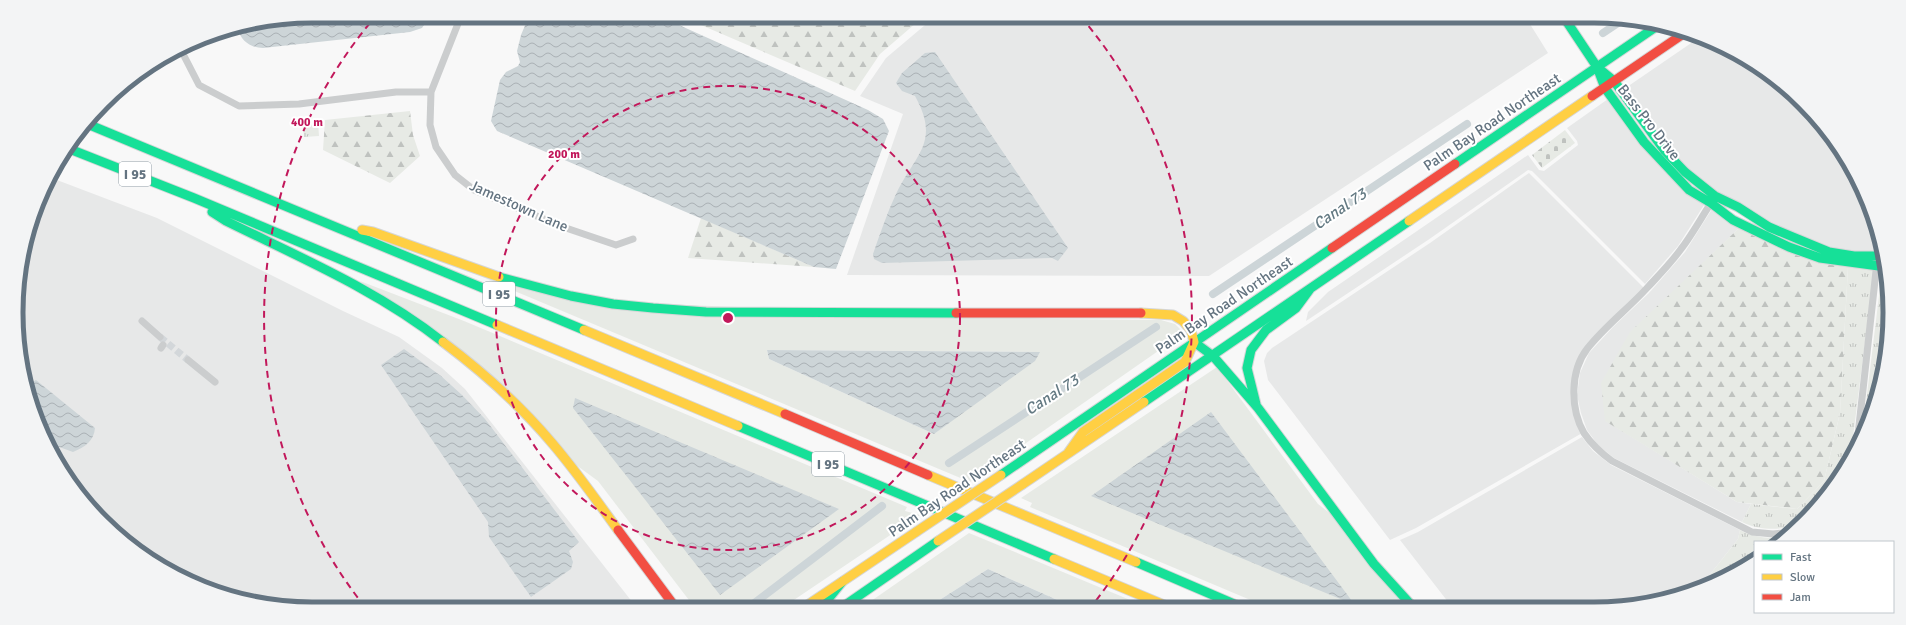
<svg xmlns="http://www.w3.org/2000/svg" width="1906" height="625" viewBox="0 0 1906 625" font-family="Signika,sans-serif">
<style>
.built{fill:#e7e8e8}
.green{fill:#e7eae5;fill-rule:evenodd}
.forest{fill:url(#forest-firs)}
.cemetery{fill:url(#cemetery-stones)}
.park{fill:url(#park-tufts)}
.water{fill:url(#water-waves)}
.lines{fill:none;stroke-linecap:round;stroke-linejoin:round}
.canal{stroke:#cdd5d8;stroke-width:8}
.street-tunnel{stroke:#d3d7da;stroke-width:7;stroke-dasharray:7 3.5;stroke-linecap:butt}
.fast-casing{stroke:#d5d6d7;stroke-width:11}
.slow-casing{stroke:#d5d6d7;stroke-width:11}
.jam-casing{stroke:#d5d6d7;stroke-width:11}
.street{stroke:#cbcdce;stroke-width:7}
.fast{stroke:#16e098;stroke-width:9}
.slow{stroke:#ffcf43;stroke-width:9}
.jam{stroke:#f24e42;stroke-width:9}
.slow-bridge-casing{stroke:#d5d6d7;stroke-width:11;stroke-linecap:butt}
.slow-bridge{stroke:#ffcf43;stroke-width:9}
.ring{fill:none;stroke:#c2185b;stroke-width:2;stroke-dasharray:7 5}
.labels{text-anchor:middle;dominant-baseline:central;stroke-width:4;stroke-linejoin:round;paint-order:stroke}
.shield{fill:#fff;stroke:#929ea7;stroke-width:1}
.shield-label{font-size:14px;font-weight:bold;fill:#647481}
.street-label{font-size:15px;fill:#647481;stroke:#fff}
.water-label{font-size:16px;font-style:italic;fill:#647a83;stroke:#fff}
.rim{fill:none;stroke:#647481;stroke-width:5}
.centre{fill:#c2185b;stroke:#fff;stroke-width:2}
.ring-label{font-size:12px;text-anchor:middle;font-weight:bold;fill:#c2185b;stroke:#fff;stroke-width:4;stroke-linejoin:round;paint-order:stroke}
</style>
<defs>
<pattern id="forest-firs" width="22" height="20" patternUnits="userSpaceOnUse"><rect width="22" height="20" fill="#e7eae5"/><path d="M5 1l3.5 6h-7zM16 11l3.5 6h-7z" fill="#bfc2bf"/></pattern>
<pattern id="cemetery-stones" width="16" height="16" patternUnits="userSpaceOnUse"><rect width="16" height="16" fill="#e7eae5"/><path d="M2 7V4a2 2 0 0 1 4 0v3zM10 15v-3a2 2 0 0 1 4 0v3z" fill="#bfc2bf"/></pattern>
<pattern id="park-tufts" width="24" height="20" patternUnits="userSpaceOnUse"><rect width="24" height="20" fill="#e7eae5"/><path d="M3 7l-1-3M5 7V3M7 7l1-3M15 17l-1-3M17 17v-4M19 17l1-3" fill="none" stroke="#bfc2bf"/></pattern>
<pattern id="water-waves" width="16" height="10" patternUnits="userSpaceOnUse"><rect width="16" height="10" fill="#cdd5d8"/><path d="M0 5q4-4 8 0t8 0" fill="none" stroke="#aab1b5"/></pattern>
</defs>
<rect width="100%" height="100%" fill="#f8f8f8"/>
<!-- built -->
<path class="built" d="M932 16H1525L1548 53 1209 276 847 275 903 114 860 96 886 58 931 20Z
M1700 37 1758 66 1803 103 1840 148 1868 199 1883 252H1854L1829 247 1771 224 1717 192 1688 169 1668 149 1624 89Z
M1608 99 1704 205 1678 246 1645 284 1532 171 1528 170 1428 240 1306 321 1308 312 1328 292 1528 155 1539 170 1544 171 1578 145 1577 141 1567 128Z
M1529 173 1646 290 1586 350 1573 394 1584 432 1416 528 1390 540 1268 380 1264 361 1267 353 1272 348 1430 243Z
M49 177 157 218 343 311 399 337 442 368 465 389 637 608 313 609 254 603 199 586 148 559 103 522 66 477 26 389 17 332 19 274Z
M1712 209 1739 228 1683 283 1606 421 1737 502 1751 504 1742 522 1614 458 1598 445 1587 430 1581 413 1577 395 1580 373 1589 353 1613 327 1649 293 1685 252Z
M1582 437 1593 451 1611 465 1740 530 1738 539 1701 586 1632 606 1452 607 1400 540 1418 532Z"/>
<!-- green -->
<path class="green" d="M486 279 581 301 1054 319 1161 320 1175 324 1184 333 970 482ZM767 350 1039 352 934 434 769 359Z
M360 281 464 321 907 507 905 511 920 515 782 608H695L598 481 572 462 530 413Z
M1217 367 1318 504 1336 518 1409 607H1267L1030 507 1032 503 1021 498Z
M969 533 1147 607 1075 608 988 569 927 608H861Z"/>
<!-- forest -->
<path class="forest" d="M680 16H923V17L880 54 855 91Z
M410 111 413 135 420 156 390 183 323 150 325 120Z
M701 218 814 267 688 258Z
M1739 228 1819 262 1848 267 1840 413 1824 481 1797 509 1737 502 1605 421 1601 383 1630 332Z
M1887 280C1890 308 1889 357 1879 384V336Z"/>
<!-- cemetery -->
<path class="cemetery" d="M1565 130 1575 143 1542 168 1532 155Z"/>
<!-- park -->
<path class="park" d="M318 122 319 136 304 137 303 124Z
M1848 267 1874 270 1850 461 1796 527C1777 529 1760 531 1742 522L1751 504 1797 509 1824 481 1840 413Z
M1882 271H1886L1887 280 1879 336V384L1863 427Z
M1740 530C1756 538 1770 539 1787 537L1779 542H1755V558L1724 579 1701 586 1738 539Z"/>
<!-- water -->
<path class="water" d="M312 16H430L422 28 410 32 263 48C249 47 241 41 237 27L255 22Z
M529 16H659L868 110 883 119 889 131 836 269 814 267 497 131 491 121 500 80 506 72 518 66 520 62 517 51 521 35Z
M935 52 1068 248 1058 261 1052 258 882 263 874 259 873 254C880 234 887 213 896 194 915 154 941 143 915 96L902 91 896 83 902 73 925 53Z
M404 349 441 376 462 395 485 419 579 542 569 551 573 562 571 569 531 597 489 537 488 522 381 365Z
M767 350 1040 352 1035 361 934 434 769 359Z
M36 380 95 428C94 441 85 447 73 452L51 444 26 389 27 385Z
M575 398 839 509 720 595 573 408Z
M1211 412 1355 605 1091 496Z
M988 569 1075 608H927Z"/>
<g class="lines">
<!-- canal -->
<path class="canal" d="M1603 33 1624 19
M1213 294 1467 124
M949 463 1156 327
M748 608 882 506"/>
<!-- street-tunnel -->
<path class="street-tunnel" d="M160 337 188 360"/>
<!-- fast casing -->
<g class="fast-casing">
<path id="fast" d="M1563 16 1597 67 1614 81 1665 151 1685 172 1715 196 1738 207 1769 227 1829 252 1854 256H1884
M1597 67 1605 88 1644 142 1689 190 1711 203 1733 220 1789 247 1820 258 1886 267
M85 123 584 330
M67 148 194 198 497 325
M1455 164 1660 24
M212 212 226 221C301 258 377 290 443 342
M499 277 571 296 613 304 653 308 706 312 956 313
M1194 342 1213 356 1258 408 1374 564 1413 607
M1144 402 1409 221
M1256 404 1247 368 1251 350 1266 330 1296 308 1310 289
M738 426 1054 559
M1001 475 1332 248
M1136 562 1241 607
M821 608 842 582
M841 608 938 541"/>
</g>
<!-- slow casing -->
<g class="slow-casing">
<path id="slow" d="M1409 221 1592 96
M362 230 373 232 499 277
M497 325 738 426
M584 330 785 414
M443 342C483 372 520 405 552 443 576 471 597 501 618 530
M1068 453 1083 432 1185 362 1194 342 1191 330 1183 321 1173 315 1141 313
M928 475 1136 562
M1023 484 1144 402
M1054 559 1169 607
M803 608 916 532"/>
</g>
<!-- jam casing -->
<g class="jam-casing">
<path id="jam" d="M1592 96 1686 32
M1332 248 1455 164
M956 313H1141
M785 414 928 475
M618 530 676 608"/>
</g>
<!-- street -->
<path class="street" d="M461 16 431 92 430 125 436 147 455 175 474 190 563 227 616 245 633 239
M181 50 199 85 239 106 299 104 396 92H431
M1711 203C1701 218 1692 235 1681 249 1671 263 1659 275 1647 288 1628 309 1605 326 1587 349 1570 371 1570 409 1584 433 1592 445 1601 453 1612 461L1752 532 1773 534 1792 532
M142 321 160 337
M161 348 163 345
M188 360 215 382
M1857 444 1877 262"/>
<!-- fast -->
<use href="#fast" class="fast"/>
<!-- slow -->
<use href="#slow" class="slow"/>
<!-- jam -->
<use href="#jam" class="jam"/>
<!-- slow-bridge casing -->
<g class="slow-bridge-casing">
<path id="slow-bridge" d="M916 532 1001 475
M938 541 1023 484"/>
</g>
<!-- slow-bridge -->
<use href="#slow-bridge" class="slow-bridge"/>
</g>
<!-- distance rings -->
<g class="ring">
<circle cx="728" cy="318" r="232"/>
<path d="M365 607A464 464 0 0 1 375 17M1081 17A464 464 0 0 1 1091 607"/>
</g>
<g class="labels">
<!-- shield labels -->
<g class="shield">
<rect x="119" y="162" width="32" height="24" rx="3"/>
<rect x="483" y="282" width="32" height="24" rx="3"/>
<rect x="812" y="452" width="32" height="24" rx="3"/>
</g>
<g class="shield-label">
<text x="135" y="174">I 95</text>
<text x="499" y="294">I 95</text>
<text x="828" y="464">I 95</text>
</g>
<!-- street labels -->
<g class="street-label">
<text transform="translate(1492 122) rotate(-34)">Palm Bay Road Northeast</text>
<text transform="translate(1649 122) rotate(52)">Bass Pro Drive</text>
<text transform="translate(519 206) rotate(24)">Jamestown Lane</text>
<text transform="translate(1224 305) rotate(-34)">Palm Bay Road Northeast</text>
<text transform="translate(957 488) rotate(-34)">Palm Bay Road Northeast</text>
</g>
<!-- water labels -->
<g class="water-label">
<text transform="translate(1340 209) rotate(-34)">Canal 73</text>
<text transform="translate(1052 395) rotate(-33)">Canal 73</text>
</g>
</g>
<!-- crop -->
<path d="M0 0H1906V625H0ZM312 23H1594A289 289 0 0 1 1883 312V313A289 289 0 0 1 1594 602H312A289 289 0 0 1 23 313V312A289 289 0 0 1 312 23Z" fill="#f3f4f5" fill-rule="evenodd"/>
<path class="rim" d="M312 23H1594A289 289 0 0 1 1883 312V313A289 289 0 0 1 1594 602H312A289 289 0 0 1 23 313V312A289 289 0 0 1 312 23Z"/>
<circle cx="728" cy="318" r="6" class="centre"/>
<g class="ring-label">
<text x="307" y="126">400 m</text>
<text x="564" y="158">200 m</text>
</g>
<!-- legend -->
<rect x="1754" y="541" width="140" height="72" fill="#ffffff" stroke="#c1c7cd"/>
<rect x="1762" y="554" width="20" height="6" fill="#16e098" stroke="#c1c7cd"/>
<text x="1790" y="561" font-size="12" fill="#647481">Fast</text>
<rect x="1762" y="574" width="20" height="6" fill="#ffcf43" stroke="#c1c7cd"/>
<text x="1790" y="581" font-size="12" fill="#647481">Slow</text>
<rect x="1762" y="594" width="20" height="6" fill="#f24e42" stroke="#c1c7cd"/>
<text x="1790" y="601" font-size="12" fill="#647481">Jam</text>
</svg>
